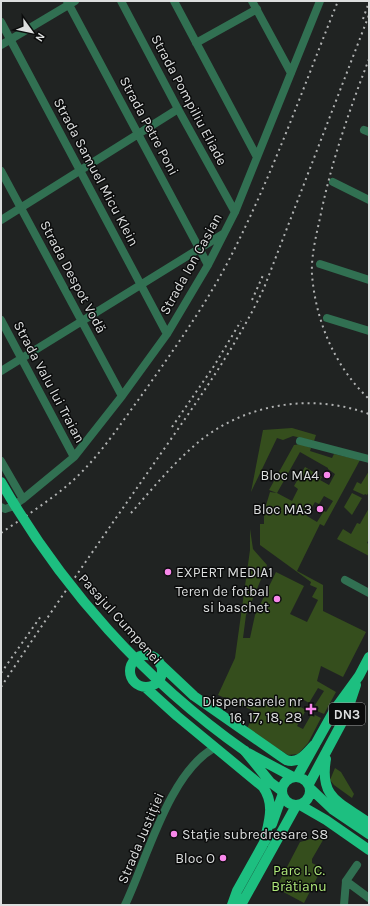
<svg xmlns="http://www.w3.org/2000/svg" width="370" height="906" viewBox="0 0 370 906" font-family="Karla,sans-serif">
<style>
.green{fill:#354e1d;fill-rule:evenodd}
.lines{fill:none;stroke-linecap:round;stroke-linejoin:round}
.minor{stroke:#317052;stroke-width:8}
.major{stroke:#1dbf80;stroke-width:10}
.rail{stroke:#b1b3b3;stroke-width:2;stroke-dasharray:2 4;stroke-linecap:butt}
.major-bridge{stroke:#1dbf80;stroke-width:10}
.poi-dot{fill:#f888eb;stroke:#0b0c0c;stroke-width:1.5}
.labels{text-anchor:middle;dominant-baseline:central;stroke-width:3;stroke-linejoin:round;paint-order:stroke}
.shield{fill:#0b0c0c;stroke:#9d9f9f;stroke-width:1}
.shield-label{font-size:13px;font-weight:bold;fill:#dcdede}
.street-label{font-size:14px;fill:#dcdede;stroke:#0b0c0c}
.poi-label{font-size:14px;fill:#dcdede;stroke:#0b0c0c;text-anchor:end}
.park-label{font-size:14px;fill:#aee779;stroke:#0b0c0c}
</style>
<rect width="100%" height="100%" fill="#202322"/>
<!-- green -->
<path class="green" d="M292 428 316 435 314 441 293 436 283 440 277 438 251 492 263 430Z
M301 444 311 448 310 451 332 458 334 454 360 460 324 526 320 524 297 571 323 585V611L366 632 343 677 321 666 317 681 336 692 324 714 317 711 319 708 315 705 324 691 318 688 309 703 299 697 295 704 306 710 297 726 303 729 311 715 314 717 315 715 321 718 308 743 298 754 288 755 247 729 254 711 218 695 235 658 250 550V529L253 549 267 565 246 615 243 638H250L255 615 276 572 304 586 290 614 307 622 318 600 312 597 317 588 310 585 311 582 260 545V524H264V512L270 492 277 493 269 490 294 445ZM300 452 328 468V469L335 474 329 485 320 480 322 477 305 467 294 486 298 489 292 501 277 493ZM324 496 333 501 326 512 324 511 317 522 307 516 315 502 319 504Z
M369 471V492L367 495 365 494 364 495 353 490 357 482 361 484Z
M352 493 362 498 352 515 344 507Z
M369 508V539L367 543 369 544V556L337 539 343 529 351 534 357 523 360 524Z
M335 768 341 772 354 794 352 798 334 785 330 780Z
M318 837 323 840 312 859V863L322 868 304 903 276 888 300 842Z"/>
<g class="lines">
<!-- minor -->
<path class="minor" d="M67 1 208 265
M121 1 178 109 235 212
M174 1 257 157
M252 1 291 73
M1 22 167 334
M196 43 257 9
M1 45 75 1
M364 130 369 132
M1 171 122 396
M333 182 369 200
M1 220 178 109
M320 264 369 280
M327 318 369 331
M1 320 74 457
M1 371 223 234
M300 441 369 459
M1 461 23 499
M1 507 5 509 11 507 23 499 74 457 122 396 167 334 208 265 235 212 320 1
M345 580 369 593
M346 881 369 898
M125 905C147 859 169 773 214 748
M344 905 346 881 357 865"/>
<!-- major -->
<path class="major" d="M130 671a16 16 0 1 1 32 0a16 16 0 1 1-32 0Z
M160 664 194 696 286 760C299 765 307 752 316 743
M145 687 177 716 263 787C276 805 268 824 264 843
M245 751 270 782 282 791
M248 753 293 777
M326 759C319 799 340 802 369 823
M282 791a14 14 0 1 1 28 0a14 14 0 1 1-28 0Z
M297 777 335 709 359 676 369 657
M309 784 346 715 356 685
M311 789 332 809 369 834
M300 805 326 820 369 850
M272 824 282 796
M232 905 237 891 266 839
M241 905 296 806"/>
<!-- rail -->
<path class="rail" d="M363 19 369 2
M369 59C349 111 331 163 320 218 316 236 311 256 312 275 316 322 335 367 369 399
M252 300 264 273
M172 427 214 366 241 321
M131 513C153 488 175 461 201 440 248 403 313 393 369 414
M1 533C24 517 48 502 69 484 99 458 121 423 144 392 177 345 210 299 235 248 275 168 305 83 338 1
M1 673 41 616
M1 687C48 616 97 545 146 475 188 414 232 355 264 288L369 15"/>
<!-- major-bridge -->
<path class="major-bridge" d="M1 482C62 588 145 681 245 751"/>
</g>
<!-- markers -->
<g class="poi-dot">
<circle cx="327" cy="475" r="4"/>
<circle cx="320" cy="509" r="4"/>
<circle cx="168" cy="572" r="4"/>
<circle cx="277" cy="599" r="4"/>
<path d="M309 703h4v4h4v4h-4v4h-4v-4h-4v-4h4z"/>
<circle cx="174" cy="834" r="4"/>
<circle cx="223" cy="858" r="4"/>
</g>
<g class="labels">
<!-- shield labels -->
<rect class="shield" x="329" y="703" width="36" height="22" rx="3"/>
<g class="shield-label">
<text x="347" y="714">DN3</text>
</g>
<!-- street labels -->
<g class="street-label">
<text transform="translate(189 100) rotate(62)">Strada Pompiliu Eliade</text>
<text transform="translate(149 126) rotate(62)">Strada Petre Poni</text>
<text transform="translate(96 172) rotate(62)">Strada Samuel Micu Klein</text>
<text transform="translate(191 264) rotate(-61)">Strada Ion Casian</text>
<text transform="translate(73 277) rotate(62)">Strada Despot Vodă</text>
<text transform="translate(49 382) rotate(62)">Strada Valu lui Traian</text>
<text transform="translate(120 619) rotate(48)">Pasajul Cumpenei</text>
<text transform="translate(141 838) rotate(-67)">Strada Justiției</text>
</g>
<!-- poi labels -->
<g class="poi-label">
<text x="319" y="475">Bloc MA4</text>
<text x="312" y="509">Bloc MA3</text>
<text x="176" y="572" text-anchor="start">EXPERT MEDIA1</text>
<text x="269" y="591">Teren de fotbal<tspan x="269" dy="16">si baschet</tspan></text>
<text x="302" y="701">Dispensarele nr<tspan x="302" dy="16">16, 17, 18, 28</tspan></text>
<text x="182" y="834" text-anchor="start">Stație subredresare S8</text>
<text x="215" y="858">Bloc O</text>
</g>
<!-- park labels -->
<g class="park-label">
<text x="299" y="870">Parc I. C.<tspan x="299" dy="16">Brătianu</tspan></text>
</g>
</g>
<!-- border -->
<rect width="370" height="906" fill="none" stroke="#dcdede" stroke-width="4"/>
<!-- north arrow -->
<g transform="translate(32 32) rotate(123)" stroke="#0b0c0c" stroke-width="3" paint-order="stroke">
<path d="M0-3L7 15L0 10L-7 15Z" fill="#dcdede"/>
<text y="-6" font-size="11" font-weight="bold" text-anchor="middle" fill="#dcdede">N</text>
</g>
</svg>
